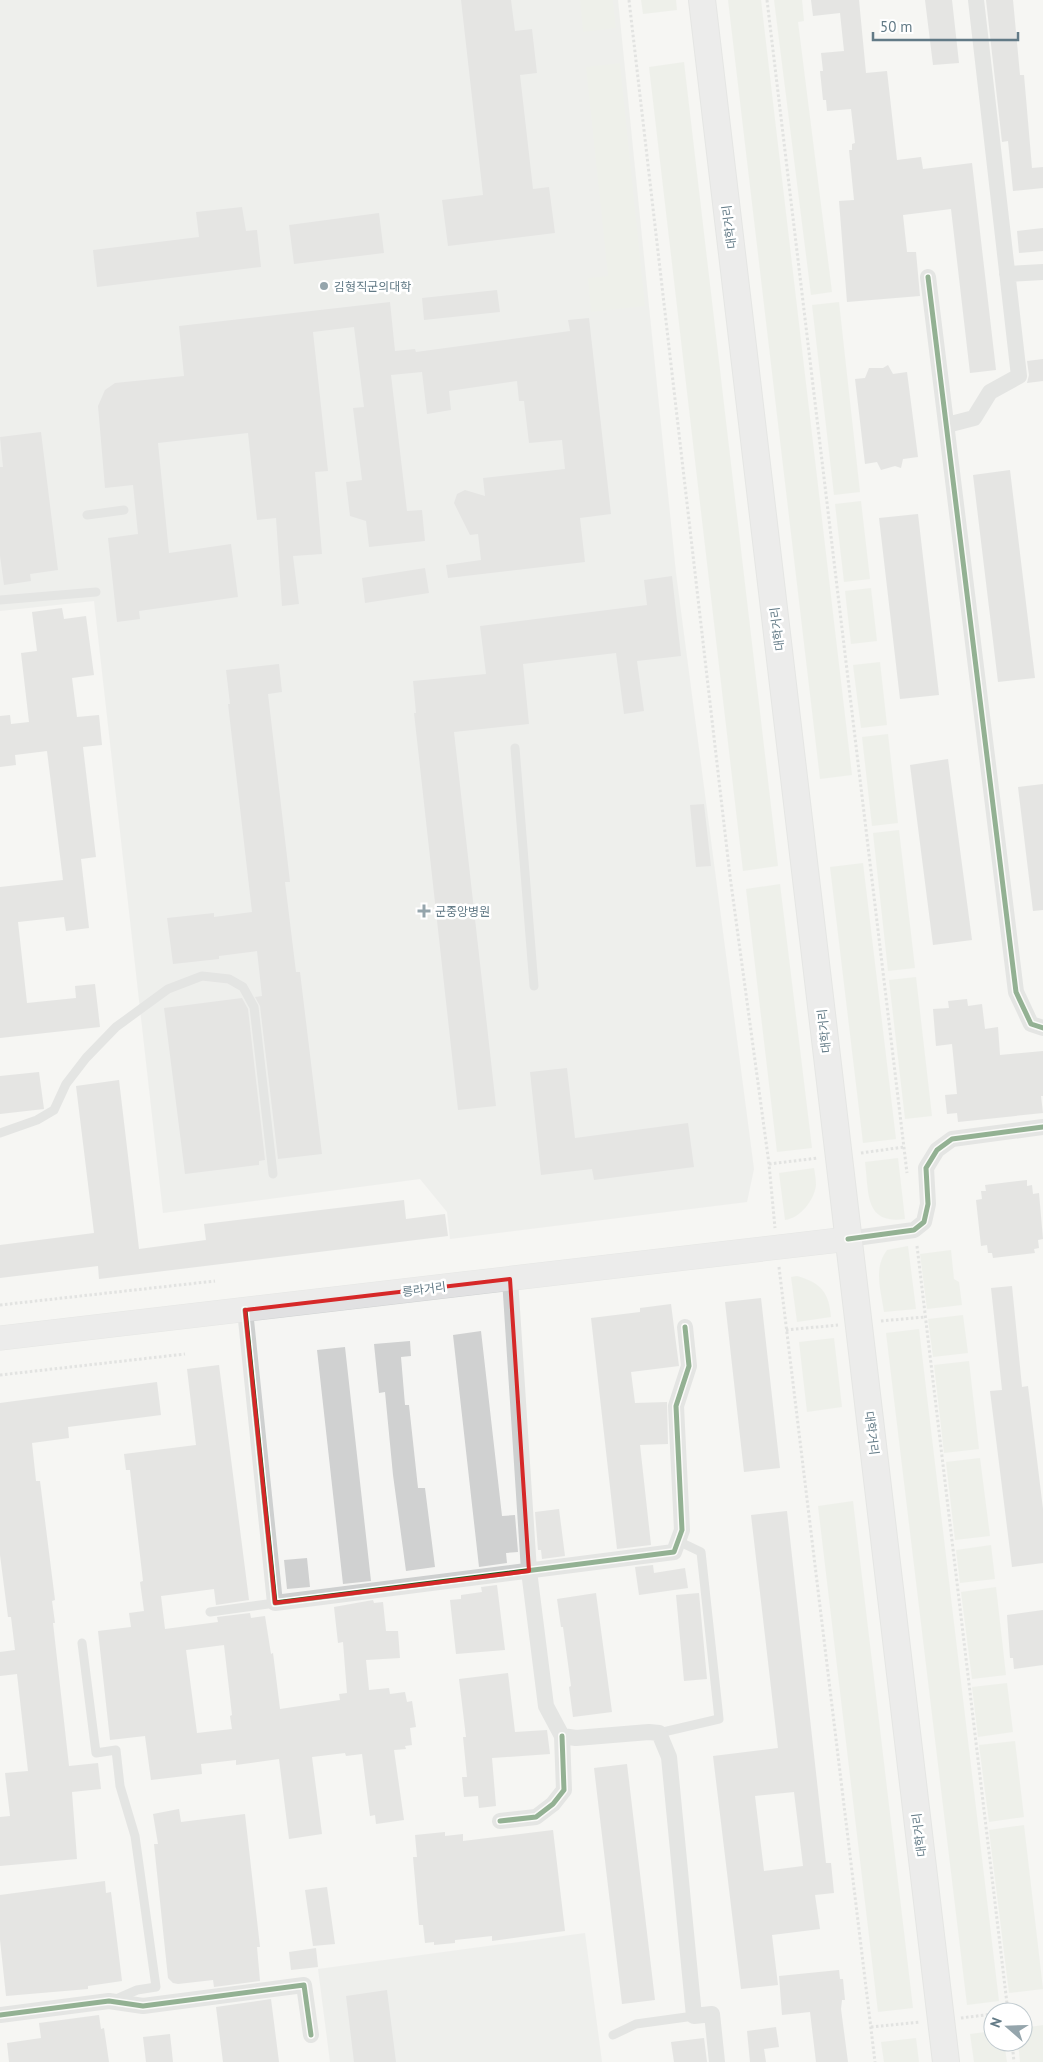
<svg xmlns="http://www.w3.org/2000/svg" width="1043" height="2062" viewBox="0 0 1043 2062" font-family="'PT Sans','Noto Sans KR',sans-serif">
<style>
.built{fill:#e5e6e5}
.green{fill:#e5e9e1}
.building{fill:#d0d1d1;fill-rule:evenodd}
.lines{fill:none;stroke-linecap:round;stroke-linejoin:round}
.secondary-casing{stroke:#d1d3d3;stroke-width:25}
.primary-casing{stroke:#d0d2d2;stroke-width:28}
.path{stroke:#cbcccd;stroke-width:3;stroke-dasharray:2.5 2.5;stroke-linecap:butt}
.service{stroke:#ced0d0;stroke-width:9}
.minor{stroke:#ced0d0;stroke-width:16}
.secondary{stroke:#e1e1e2;stroke-width:24}
.primary{stroke:#e1e1e2;stroke-width:26}
.cycleway-casing{stroke:#fff;stroke-width:8}
.cycleway{stroke:#1b5e20;stroke-width:5}
.marked{fill:none;stroke:#d62828;stroke-width:4;stroke-linejoin:round}
.poi-dot{fill:#95a5ac;stroke:#fff;stroke-width:2}
.labels{text-anchor:middle;dominant-baseline:central;stroke-width:5;stroke-linejoin:round;paint-order:stroke}
.street-label{font-size:12px;fill:#627a86;stroke:#fff}
.poi-label{font-size:12px;fill:#627a86;stroke:#fff;text-anchor:start}
</style>
<rect width="100%" height="100%" fill="#f5f5f3"/>
<!-- built -->
<path class="built" d="M0 0H618L676 573 754 1169 747 1202 450 1239 447 1212 420 1179 163 1213 94 601 0 611Z
M585 1933 602 2062H330L318 1969Z"/>
<!-- green -->
<path class="green" d="M580 0H613L616 28 583 32Z
M641 0H676L677 10 643 14Z
M728 0H761L852 775 820 779Z
M774 0H802L804 21 798 22 832 292 811 295Z
M684 62 778 866 743 871 649 67Z
M620 63 645 306 591 312 588 278 608 276 586 67Z
M839 302 860 492 834 495 812 305Z
M861 501 870 579 844 582 835 504Z
M871 588 877 641 851 644 845 591Z
M880 662 887 725 861 728 853 665Z
M888 734 898 823 872 826 862 737Z
M899 830 915 968 888 971 873 833Z
M863 863 896 1139 863 1143 830 867Z
M780 884 812 1148 777 1152 746 889Z
M916 977 932 1116 905 1119 889 980Z
M898 1158 905 1219C864 1225 869 1192 865 1162Z
M814 1168C815 1174 816 1180 816 1185 814 1201 800 1218 785 1220L779 1173Z
M908 1246 916 1309 884 1312C881 1290 873 1269 887 1250Z
M951 1250 954 1279 959 1282 962 1305 927 1309 920 1254Z
M797 1276C821 1283 829 1292 831 1317L797 1322 791 1277Z
M963 1315 968 1353 933 1357 928 1319Z
M919 1329 999 2001 967 2005 886 1333Z
M834 1338 842 1407 807 1412 799 1342Z
M969 1361 979 1449 944 1453 934 1365Z
M980 1458 990 1536 955 1540 946 1462Z
M853 1501 913 2008 878 2012 818 1506Z
M991 1545 995 1579 960 1583 956 1550Z
M996 1587 1006 1675 972 1679 961 1592Z
M1007 1683 1013 1732 978 1737 972 1687Z
M1015 1741 1024 1817 989 1822 979 1745Z
M1024 1825 1043 1989 1009 1993 989 1830Z
M1043 2025V2062H1020L1018 2042H1023V2028Z
M993 2031V2042H1004L1007 2062H974L970 2034Z
M916 2038 919 2062H884L881 2042Z"/>
<!-- building -->
<path class="building" d="M461 0H511L515 31 532 29 537 73 520 75 533 189 549 187 555 233 448 246 442 200 483 195Z
M811 0H859L866 73 887 71 897 160 921 157 923 169 972 163 996 370 970 373 951 209 903 215 907 252H916L920 296 847 302 839 201 854 200 849 150H852V144L855 143 851 109 827 111 826 100H823L820 71H823L821 53 844 51 840 13 813 16Z
M925 0H952L959 63 933 65Z
M986 0H1013L1020 75H1024L1032 168 1043 167V188L1013 191 1008 141 1002 142Z
M242 207 246 231 257 230 261 267 97 287 93 250 199 237 196 212Z
M379 213 384 253 294 264 289 225Z
M1043 228V251L1019 253 1017 231Z
M497 290 500 312 424 320 422 298Z
M390 302 395 351 415 349 416 352 570 331 568 320 589 318 611 514 580 518 585 562 448 578 446 565 481 560 478 534 470 535 454 503 457 494 465 490 485 496 483 478 565 469 562 440 529 443 524 401H519L517 381 449 391 451 410 427 414 422 372 391 375 407 511 422 510 425 541 369 547 366 521 350 516 346 482 362 480 353 408 364 407 354 327 313 332 328 471 315 472 322 554 293 556 299 604 282 606 276 518 257 520 248 433 158 443 169 553 231 544 238 597 139 611 140 619 117 622 108 538 138 534 133 485 105 488 98 406 105 390 115 383 184 376 179 326Z
M1043 359V381L1027 383 1029 375 1027 361Z
M888 365 893 374 907 372 918 457 903 459 901 468 895 466 881 470 877 462 865 464 855 379 865 378 869 368H883Z
M41 432 58 570 30 574 31 581 4 585 0 556V467H3L0 437Z
M1010 470 1035 678 998 682 973 475Z
M918 514 939 695 900 699 879 518Z
M425 568 429 593 365 603 362 578Z
M672 576 681 656 637 661 644 711 624 714 616 653 523 664 529 724 454 732 496 1106 458 1110 414 713H416L413 681 486 674 480 626 647 605 644 580Z
M62 608 64 619 86 616 94 675 72 678 77 717 99 715 102 745 83 747 96 857 81 859 89 928 66 931 64 917 18 922 27 1003 76 998 75 986 95 984 100 1027 0 1038V887L63 880 47 751 15 755 16 765 0 767V716L10 715 11 724 29 722 21 653 37 651 32 612Z
M279 664 282 692 268 694 290 882H285L296 972H300L322 1154 278 1159 260 1006 255 997 262 996 257 951 219 956V959L173 964 167 918 214 913V917L252 912 228 704H230L226 670Z
M948 759 972 940 933 945 910 765Z
M1043 784V910L1033 911 1018 787Z
M704 804 711 866 696 867 690 805Z
M242 998 248 1009 265 1160 259 1161V1165L185 1174 164 1008Z
M967 999 968 1006 982 1004 985 1029 998 1027 1000 1055 1043 1051V1096H1041L1043 1113 958 1122 957 1113 947 1114 945 1095 957 1094 952 1044 936 1046 933 1009 949 1008 948 1001Z
M567 1068 575 1138 688 1123 694 1167 594 1180 592 1169 541 1175 530 1072Z
M39 1072 44 1109 0 1114V1076Z
M119 1080 139 1249 206 1240 204 1224 404 1200 406 1219 445 1214 448 1236 99 1279 98 1266 0 1278V1245L94 1233 76 1086Z
M1027 1180V1186L1032 1185 1033 1194 1039 1193 1043 1239 1038 1240 1039 1248 1034 1249 1035 1253 993 1258 992 1253H988L987 1245 981 1246 976 1200 982 1199 981 1191H986L985 1185Z
M1012 1286 1022 1387 1028 1386 1043 1509V1563L1012 1567 990 1391 1002 1390 991 1288Z
M761 1298 780 1468 744 1472 725 1302Z
M671 1304 679 1366 631 1372 635 1403 667 1402 668 1444 640 1445 651 1545 617 1549 591 1318 640 1312V1308Z
M481 1331 502 1516 515 1515 518 1552 506 1553 507 1563 479 1567 453 1335Z
M410 1341 411 1356 401 1357 405 1405H409L418 1488H425L435 1567 406 1571 393 1475 385 1392 379 1393 374 1344Z
M345 1347 371 1581 343 1584 317 1350Z
M219 1365 249 1600 216 1605 214 1589 161 1596 165 1629 218 1622 217 1617 250 1613 251 1618 265 1616 271 1654 273 1653 280 1709 340 1700 339 1694 347 1693 343 1642 338 1643 334 1607 373 1600 374 1603 383 1602 386 1631H398L400 1658 366 1660 369 1690 389 1688 390 1694 405 1692 407 1702 412 1701 416 1727 410 1728 412 1745 405 1746 406 1749 394 1750 404 1820 376 1824 375 1815 370 1816 362 1754 346 1756 345 1753 312 1757 322 1834 289 1839 279 1759 236 1765V1760L201 1764 202 1774 151 1780 145 1736 110 1740 98 1631 131 1627 129 1613 144 1611 140 1582 143 1581 130 1470H126L124 1454 196 1445 187 1369ZM224 1645 232 1715 230 1716 232 1729 197 1733 186 1650Z
M157 1382 161 1415 68 1427 69 1438 32 1443 36 1481H40L55 1600 52 1601 55 1623H53L69 1766 98 1763 101 1789 72 1792 77 1859 0 1866V1817L10 1816 5 1773 28 1771 17 1674 0 1676V1652L15 1650 11 1617H8L0 1555V1403Z
M559 1509 565 1556 542 1559 541 1550H538L535 1512Z
M787 1511 826 1863H831L834 1893 815 1895 820 1929 772 1935 778 1985 741 1989 713 1756 778 1748 751 1515ZM794 1792 803 1866 764 1871 755 1796Z
M307 1558 310 1587 287 1589 284 1560Z
M653 1565 654 1573 685 1568 688 1588 639 1595 635 1567Z
M497 1585 505 1650 456 1654 450 1600 461 1599V1595L482 1592 481 1587Z
M596 1593 612 1712 573 1717 569 1687 571 1686 563 1627H561L557 1599Z
M699 1593 707 1679 684 1681 676 1595Z
M1043 1610V1665L1014 1669 1013 1658H1010L1007 1615Z
M508 1673 515 1732 547 1730 550 1754 492 1758 496 1806 479 1808 478 1796 464 1797 462 1777H467L463 1737H466L459 1679Z
M627 1764 655 2000 622 2004 594 1768Z
M179 1809 181 1822 245 1814 260 1947H257L260 1981 214 1987 213 1980 178 1984 173 1983 168 1978 154 1844H158L153 1814Z
M553 1830 565 1931 492 1941V1936L455 1940V1943L434 1945V1942L425 1943 423 1925H419L413 1857H417L415 1835 445 1832V1836L463 1834V1841Z
M105 1881 106 1893 111 1892 122 1981 88 1986V1989L6 1996 0 1940V1895Z
M327 1887 335 1944 313 1946 305 1890Z
M316 1948 318 1967 291 1970 289 1952Z
M839 1970 840 1979H843L845 2000H842L841 2009 848 2062H816L810 2012 782 2015 779 1976Z
M387 1990 396 2062H354L346 1996Z
M271 1999 279 2062H223L216 2007Z
M99 2015 101 2029 104 2028 109 2062H9L7 2043 41 2038 39 2023Z
M776 2027 779 2047 764 2049 766 2062H750L747 2031Z
M170 2034 173 2062H146L143 2037Z
M704 2038 707 2062H674L671 2042Z"/>
<g class="lines">
<!-- secondary casing -->
<g class="secondary-casing">
<path id="secondary" d="M0 1338 848 1239"/>
</g>
<!-- primary casing -->
<g class="primary-casing">
<path id="primary" d="M702 0 946 2062"/>
</g>
<!-- path -->
<path class="path" d="M629 0 730 876 769 1164 775 1228
M767 0 907 1173
M861 1153 904 1147
M769 1164 818 1158
M917 1246 1008 2012
M779 1267 875 2062
M0 1305 215 1281
M881 1321 925 1317
M786 1330 838 1325
M0 1375 185 1354
M961 2018 993 2014
M871 2027 920 2022
M1012 2042 1014 2062"/>
<!-- service -->
<path class="service" d="M87 515 124 510
M0 600 96 592
M515 748 534 986
M0 1133 37 1120 54 1110 66 1084 86 1058 116 1027 168 989 202 976 229 979 243 987 254 1007 273 1174
M210 1612 275 1603
M82 1643 96 1753 116 1750 120 1786 135 1836 156 1987 137 1990 114 2000
M659 1733 719 1719 701 1552 678 1541
M613 2035 636 2024 694 2016"/>
<!-- minor -->
<path class="minor" d="M1007 274 1043 272
M928 277 1016 992 1031 1024 1043 1028
M947 425 974 418 990 392 1019 376 976 0
M848 1239 914 1230 924 1222 928 1204 926 1168 937 1150 952 1139 1043 1127
M510 1279 529 1571 546 1706 562 1736 576 1738 649 1732 659 1733 669 1757 694 2016 712 2014 717 2062
M245 1310 275 1603 674 1552 682 1530 676 1406 689 1366 685 1327
M500 1821 536 1817 553 1804 564 1790 562 1736
M0 2015 109 2001 143 2006 304 1985 311 2035"/>
<!-- secondary -->
<use href="#secondary" class="secondary"/>
<!-- primary -->
<use href="#primary" class="primary"/>
<!-- cycleway casing -->
<g class="cycleway-casing">
<path id="cycleway" d="M928 277 1016 992 1031 1024 1043 1028
M848 1239 914 1230 924 1222 928 1204 926 1168 937 1150 952 1139 1043 1127
M245 1310 275 1603 674 1552 682 1530 676 1406 689 1366 685 1327
M500 1821 536 1817 553 1804 564 1790 562 1736
M0 2015 109 2001 143 2006 304 1985 311 2035"/>
</g>
<!-- cycleway -->
<use href="#cycleway" class="cycleway"/>
</g>
<!-- marked area -->
<path d="M0 0H1043V2062H0ZM510 1279 529 1571 275 1603 245 1310Z" fill="#f5f5f3" fill-opacity=".55" fill-rule="evenodd"/>
<path class="marked" d="M510 1279 529 1571 275 1603 245 1310Z"/>
<!-- markers -->
<g class="poi-dot">
<circle cx="324" cy="286" r="5"/>
<path d="M421.5 903.5h5v5h5v5h-5v5h-5v-5h-5v-5h5z"/>
</g>
<g class="labels">
<!-- street labels -->
<g class="street-label">
<text transform="translate(729 227) rotate(-97)">대학거리</text>
<text transform="translate(777 629) rotate(-97)">대학거리</text>
<text transform="translate(824 1031) rotate(-96)">대학거리</text>
<text transform="translate(424 1289) rotate(-7)">릉라거리</text>
<text transform="translate(872 1433) rotate(83)">대학거리</text>
<text transform="translate(919 1835) rotate(-97)">대학거리</text>
</g>
<!-- poi labels -->
<g class="poi-label">
<text x="334" y="286">김형직군의대학</text>
<text x="435" y="911">군중앙병원</text>
</g>
</g>
<!-- north arrow -->
<g transform="translate(1008 2027) rotate(290)"><circle r="24" fill="#ffffff" stroke="#c0cacf"/>
<path d="M0-4L9 19L0 12L-9 19Z" fill="#95a5ac"/>
<text y="-8" font-size="14" font-weight="bold" text-anchor="middle" fill="#627a86">N</text>
</g>
<!-- scale -->
<path d="M873 32v8h145v-8" fill="none" stroke="#627a86" stroke-width="2.5"/>
<text x="880" y="32" font-size="15" fill="#627a86" stroke="#ffffff" stroke-width="4" paint-order="stroke">50 m</text>
</svg>
